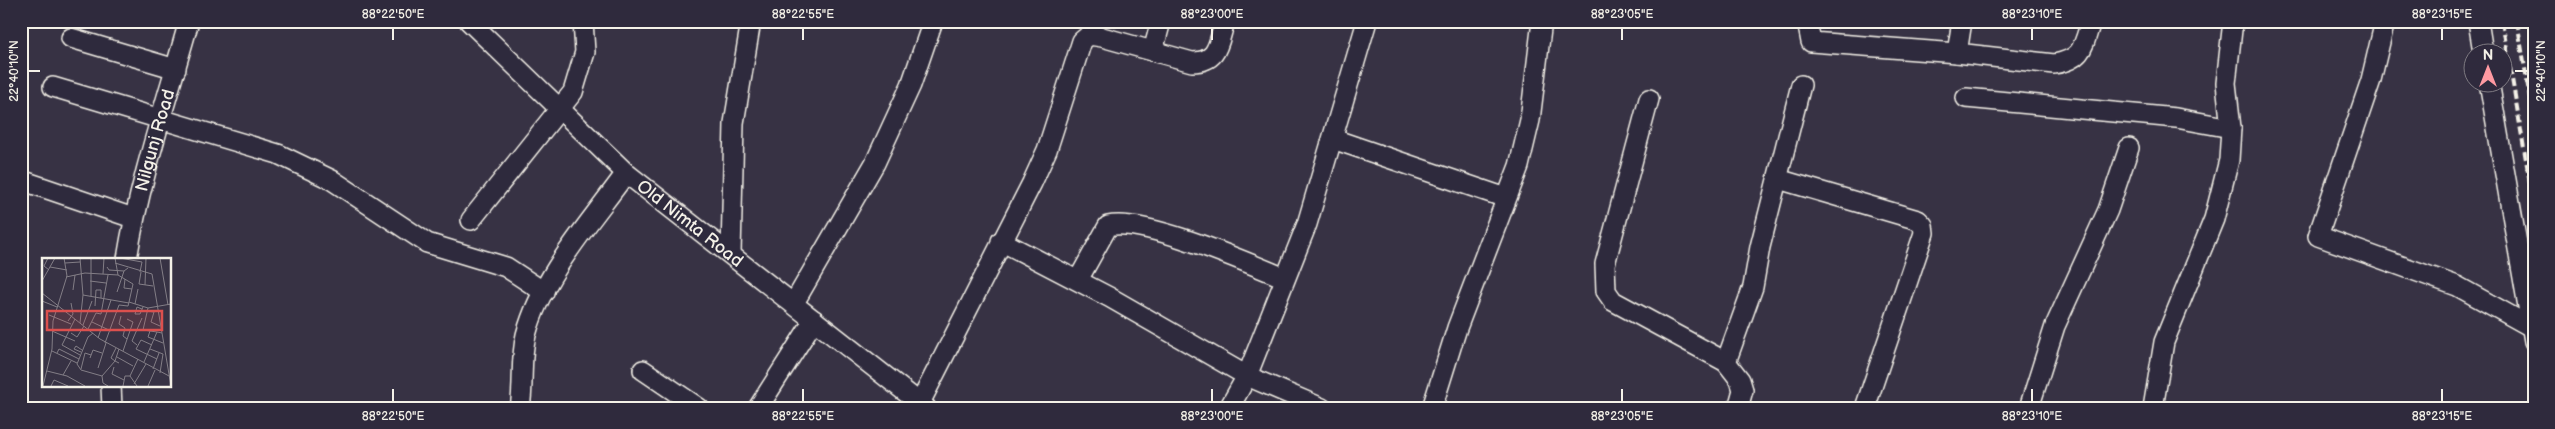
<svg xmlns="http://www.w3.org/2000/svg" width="2555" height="429" viewBox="0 0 2555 429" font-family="'Balsamiq Sans',sans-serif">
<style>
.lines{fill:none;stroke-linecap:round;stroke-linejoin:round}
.minor-casing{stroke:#f4f1e8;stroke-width:22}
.minor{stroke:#2f2a3d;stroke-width:19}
.rail{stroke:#f4f1e8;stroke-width:4;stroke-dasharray:8 4;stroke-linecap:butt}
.ticks{fill:none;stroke:#f4f1e8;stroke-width:2}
.labels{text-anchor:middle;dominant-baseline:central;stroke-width:5;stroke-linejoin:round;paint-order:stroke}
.street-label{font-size:18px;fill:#f4f1e8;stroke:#2f2a3d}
.inset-road{fill:none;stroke:#837e86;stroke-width:1}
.view{fill:#dc504e;fill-opacity:0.15;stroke:#dc504e;stroke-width:2.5}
.inset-edge{fill:none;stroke:#f4f1e8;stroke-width:2.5}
.neatline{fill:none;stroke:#f4f1e8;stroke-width:2}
.ticks-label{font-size:12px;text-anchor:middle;fill:#f4f1e8}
</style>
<rect width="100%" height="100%" fill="#373244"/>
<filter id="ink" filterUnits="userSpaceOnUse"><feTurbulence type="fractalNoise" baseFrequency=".02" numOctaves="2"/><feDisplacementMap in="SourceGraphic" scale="10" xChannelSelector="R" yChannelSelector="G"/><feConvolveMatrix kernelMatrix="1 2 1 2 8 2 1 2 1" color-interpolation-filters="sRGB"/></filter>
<g filter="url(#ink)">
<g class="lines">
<!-- minor casing -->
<g class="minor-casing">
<g id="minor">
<path id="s1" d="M469 21 626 173 926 408"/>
<path d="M1807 21 1811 42 1957 53"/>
<path d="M1962 21 1957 53 2054 64C2083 59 2083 47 2091 21"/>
<path d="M2385 21 2371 80 2318 236 2457 286 2531 327"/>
<path d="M2478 21 2483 52"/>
<path d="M71 38 176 69"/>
<path d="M1153 51 1161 21"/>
<path d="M2489 82 2534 341"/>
<path d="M53 87 278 154 332 180 427 243 506 267 544 292"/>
<path d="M1966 98 2176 118 2231 128"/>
<path d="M1649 99 1605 264 1606 291 1613 301 1726 362 1740 380 1743 390 1738 408"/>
<path d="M1333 139 1506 198"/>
<path d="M1778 179 1918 220 1923 225 1924 233 1865 408"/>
<path d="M21 180 133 218"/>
<path d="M471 220 573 92 585 52 583 21"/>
<path d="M1001 241 1109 297 1247 376 1322 408"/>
<path d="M731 254 734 123 751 21"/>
<path id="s2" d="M127 259C140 178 167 100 189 21"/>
<path d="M1078 280 1108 226C1144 217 1248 263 1285 278"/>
<path d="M794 303 875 163 911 85 933 21"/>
<path d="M1726 362 1753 287 1760 247 1801 85"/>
<path d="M643 370 699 408"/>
<path d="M111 385 112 408"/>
<path d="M920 403 1032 183 1047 150 1082 41 1089 35 1102 37 1192 62C1219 62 1218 43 1225 21"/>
<path d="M520 408C524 384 520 359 526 335 542 275 590 223 626 173"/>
<path d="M758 408 814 320"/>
<path d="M1229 408 1247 376 1307 224 1367 21"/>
<path d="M1432 408 1457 328 1519 166 1530 120 1542 21"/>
<path d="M2029 408 2055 326 2108 210 2129 148"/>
<path d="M2153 408 2164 342 2214 219 2229 160 2231 128 2226 83 2233 21"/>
</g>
</g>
<!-- minor -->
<use href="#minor" class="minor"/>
<!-- rail -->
<path class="rail" d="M2502 21 2534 206
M2517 21 2534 122
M2531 21 2534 38"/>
</g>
</g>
<!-- ticks -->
<path class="ticks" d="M393 28V40M803 28V40M1212 28V40M1622 28V40M2032 28V40M2442 28V40M28 71H40M2515 71H2528M393 389V402M803 389V402M1212 389V402M1622 389V402M2032 389V402M2442 389V402"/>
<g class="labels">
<!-- street labels -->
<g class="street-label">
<text stroke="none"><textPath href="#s2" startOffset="122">Nilgunj Road</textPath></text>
<text stroke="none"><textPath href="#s1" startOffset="300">Old Nimta Road</textPath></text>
</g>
</g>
<!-- overview -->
<g transform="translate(42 258)">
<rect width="129" height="129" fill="#373244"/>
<path class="inset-road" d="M6 0 2 8 7 12M73 0 76 17 91 26 87 44M78 0 100 4 98 14M118 0 126 47M23 5 38 4M73 5 110 16 129 128M8 9 25 12M65 9 67 12 82 13 86 10M99 14 97 26 111 28M61 16 62 0M24 19 43 15 76 17M83 21 82 30 90 31M0 23 13 0M48 23 64 25M103 27 104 0M31 32 33 17M75 34 82 13M0 35 58 81 127 118M41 37 87 45M49 38V0M0 43 15 49M93 46 96 31M53 48 54 32H59V40M106 50 101 72 115 74M100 51 95 49 93 56H98L101 49M105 53 112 54 109 64 118 68M7 57 29 66M79 58 77 66 83 70 81 78 85 81M33 61 20 87 38 97M26 63 31 56 29 45M50 64 69 73M38 65 41 37 38 0M41 67 50 43M46 71 54 55 59 56 66 17M10 73 33 83M108 73 106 79 121 85M29 75 35 79 42 68M51 75 46 79 35 106 39 112 60 118 61 125 66 128M56 80 69 42M63 85 77 47 86 48 87 44 106 50 129 46M95 87 90 83 100 60M110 87 99 82 94 91 115 101M108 91 121 96 118 115M10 93 35 105M81 93 91 64 85 61M39 94 32 91 34 88 40 92M15 95 17 91 37 101M75 99 91 108M48 100 51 92 60 95M102 104 115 74 120 75M77 105 73 103 77 91M72 109 70 116 82 122M56 110 64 85M39 111 43 95 49 97M111 111 117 95M5 113 25 118 43 128M21 117 29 103M60 118 73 103 69 100 74 90M92 126 104 106M1 128 10 91 11 63 25 18 22 0M9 128 12 122 26 128M81 128 83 118H88M95 128 88 118 96 101M106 128 113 112"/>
<path class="view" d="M5 53H120V72H5Z"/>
<rect width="129" height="129" class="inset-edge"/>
</g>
<!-- margin -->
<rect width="2555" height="429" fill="none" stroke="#2f2a3d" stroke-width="55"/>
<!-- north arrow -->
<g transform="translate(2488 68)"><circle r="24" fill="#2f2a3d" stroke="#7e7a81"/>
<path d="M0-4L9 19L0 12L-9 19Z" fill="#ff9aa2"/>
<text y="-8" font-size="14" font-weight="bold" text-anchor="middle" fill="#f4f1e8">N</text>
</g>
<rect x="28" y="28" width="2500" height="374" class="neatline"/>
<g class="ticks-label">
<text x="393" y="18">88°22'50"E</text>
<text x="803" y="18">88°22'55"E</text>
<text x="1212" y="18">88°23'00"E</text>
<text x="1622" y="18">88°23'05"E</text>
<text x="2032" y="18">88°23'10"E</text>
<text x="2442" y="18">88°23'15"E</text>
<text transform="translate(14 71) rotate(-90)" y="4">22°40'10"N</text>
<text transform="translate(2541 71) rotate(-90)" y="4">22°40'10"N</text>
<text x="393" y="420">88°22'50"E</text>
<text x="803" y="420">88°22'55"E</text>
<text x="1212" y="420">88°23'00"E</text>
<text x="1622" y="420">88°23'05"E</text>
<text x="2032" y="420">88°23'10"E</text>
<text x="2442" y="420">88°23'15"E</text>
</g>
</svg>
